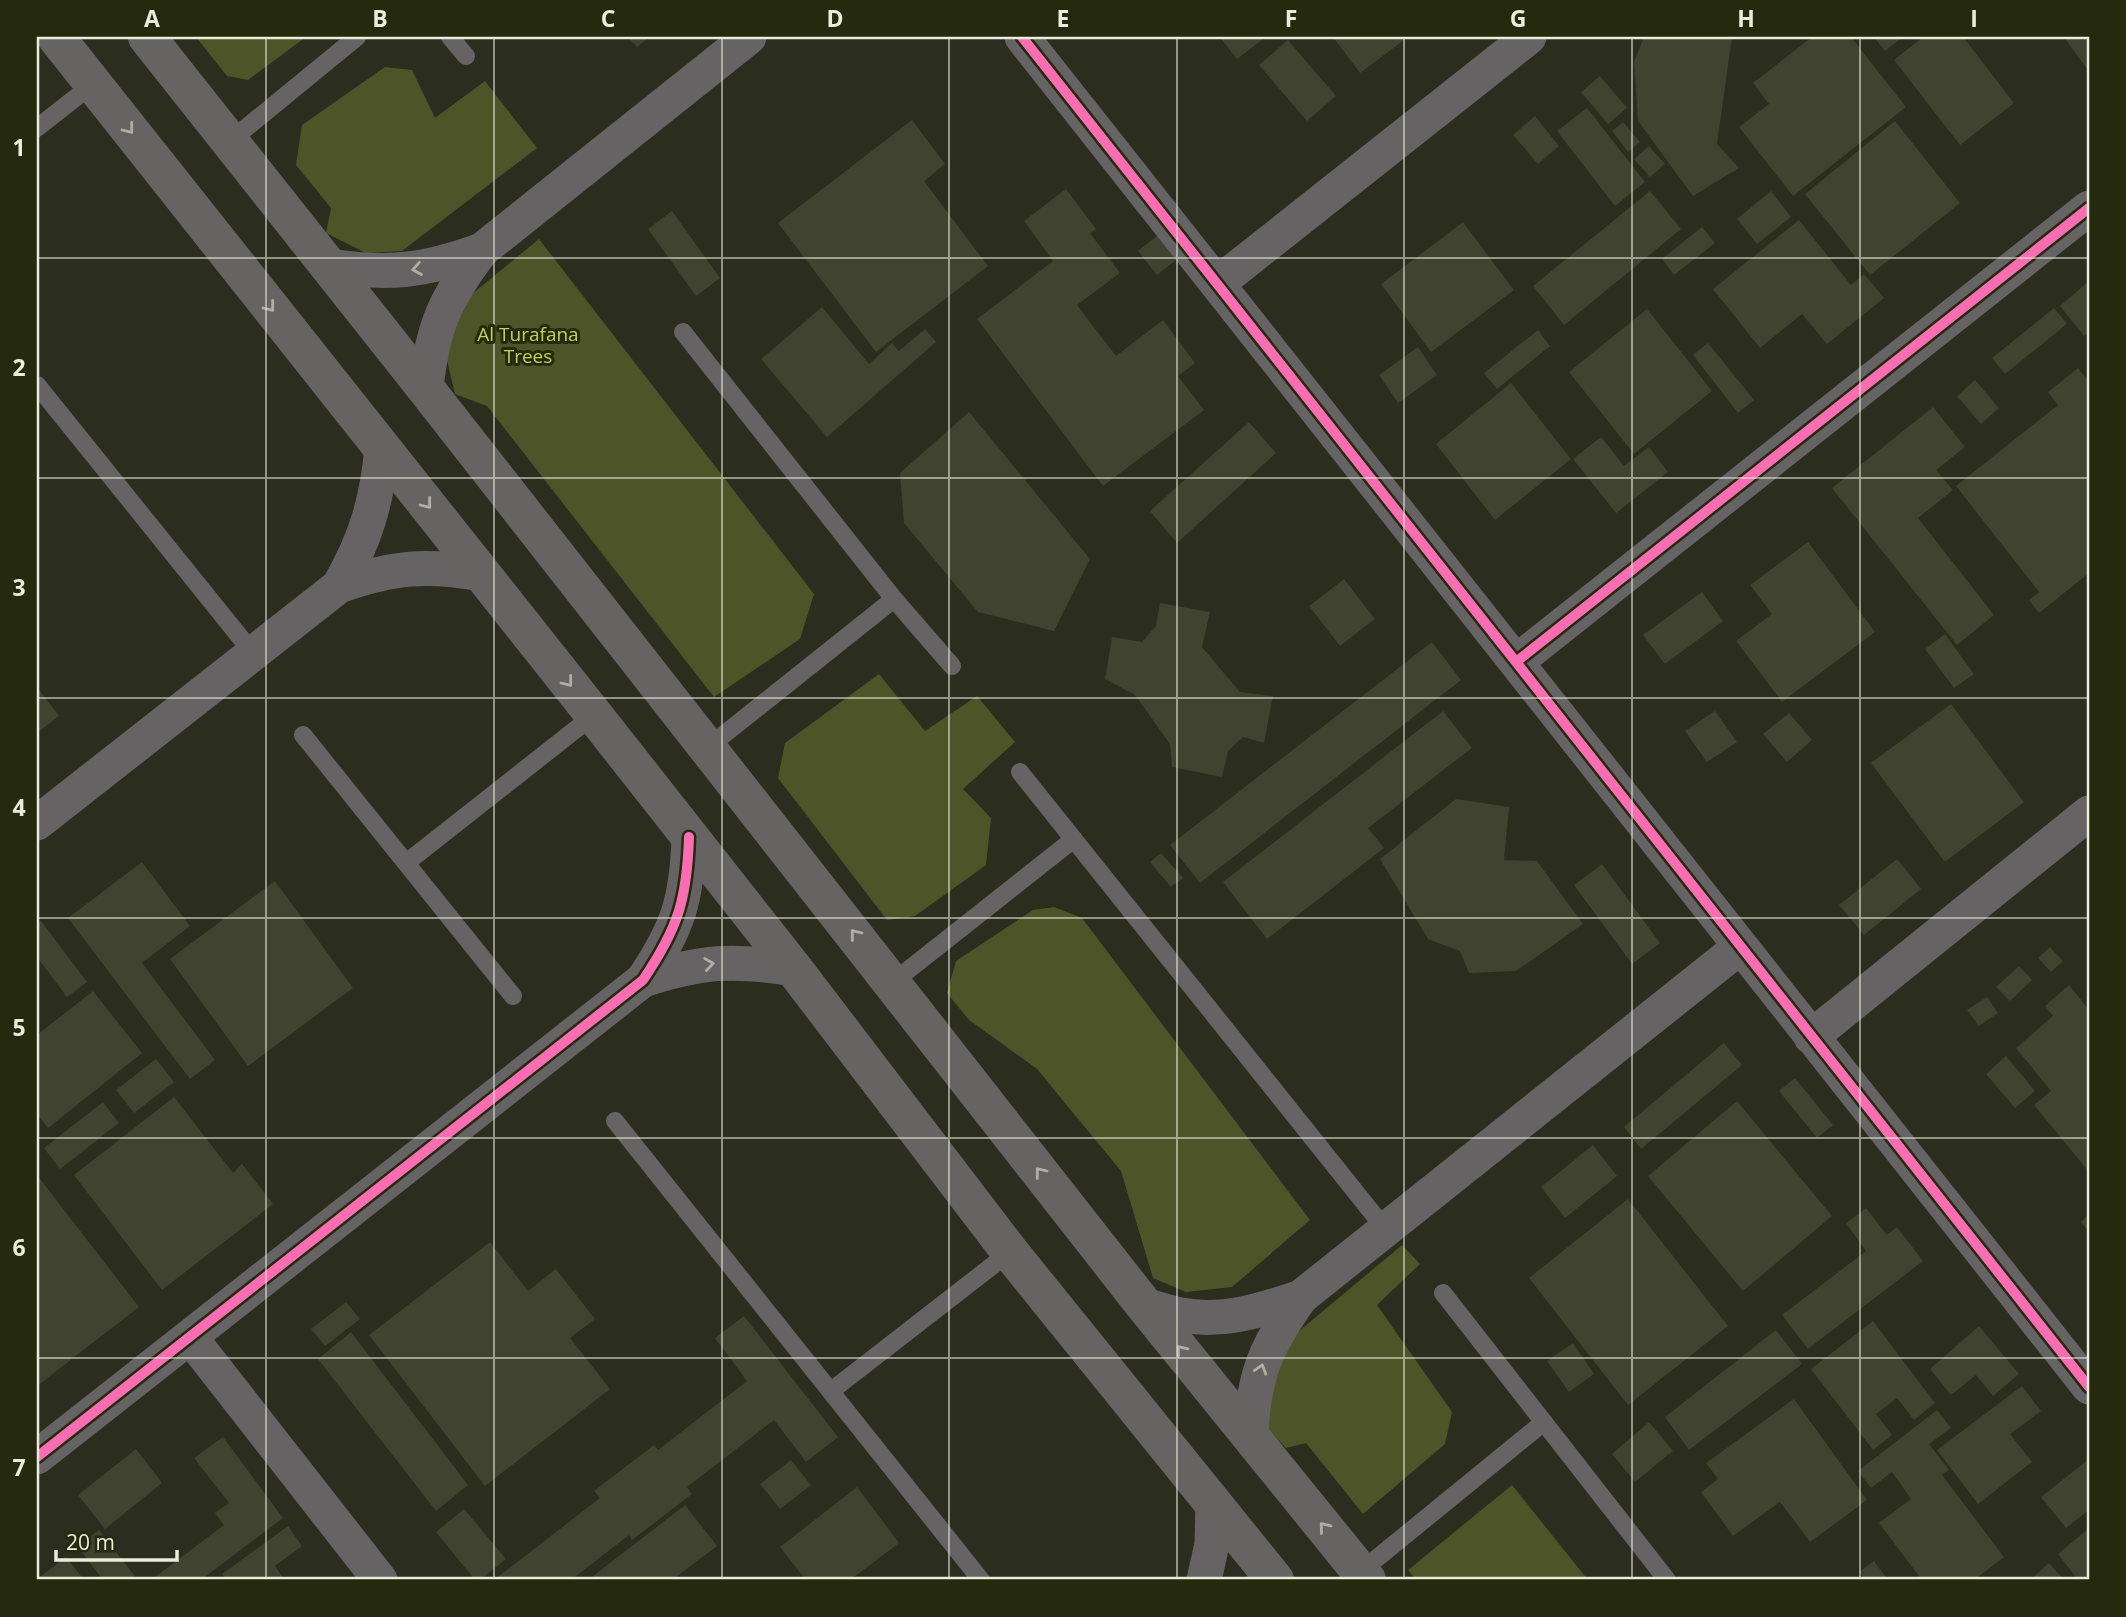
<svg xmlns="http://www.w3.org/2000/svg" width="2126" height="1617" viewBox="0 0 2126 1617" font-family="'Open Sans',sans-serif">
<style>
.green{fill:#4d5428}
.building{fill:#40432f}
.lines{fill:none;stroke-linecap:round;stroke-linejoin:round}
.service{stroke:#656363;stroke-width:18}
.minor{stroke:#656363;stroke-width:35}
.secondary{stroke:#666462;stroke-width:38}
.cycleway-casing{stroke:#25290e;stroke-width:15}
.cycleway{stroke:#f96db3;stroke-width:10}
.oneway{stroke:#afafa5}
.oneway2{stroke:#aeafa6}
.grid{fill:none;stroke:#eaeddc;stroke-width:2;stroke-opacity:0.55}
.labels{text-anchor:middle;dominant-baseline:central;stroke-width:6;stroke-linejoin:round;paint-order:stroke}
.park-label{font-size:19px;fill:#c0d15b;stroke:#25290e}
.neatline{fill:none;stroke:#eaeddc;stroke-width:2.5}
.grid-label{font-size:23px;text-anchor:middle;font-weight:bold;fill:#eaeddc}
</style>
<rect width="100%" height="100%" fill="#2b2d1e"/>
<!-- green -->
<path class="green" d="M196 37H306L248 80 227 76Z
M385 67 412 70 435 118 485 81 537 148 402 251 366 253 326 233 331 208 296 165 302 125Z
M539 239 814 594 800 639 714 697 487 406 455 394 445 352 460 304Z
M879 674 925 731 977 696 1015 742 963 789 991 818 986 865 915 916 887 920 778 778 785 743Z
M1054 907 1082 918 1310 1220 1232 1287 1186 1292 1153 1278 1121 1171 1037 1069 969 1020 947 993 956 961 1033 910Z
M1402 1245 1420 1264 1377 1305 1452 1412 1445 1444 1363 1514 1306 1443 1286 1448 1267 1428 1270 1378 1286 1342Z
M1512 1485 1588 1580H1416L1408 1570Z"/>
<!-- building -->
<path class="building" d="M628 37H650L637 47Z
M1220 37H1266L1237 59Z
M1333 37H1408L1360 73Z
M1644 37H1732L1717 144 1739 168 1693 196 1638 121 1634 62Z
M1812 37H1851L1906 107 1793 196 1739 127 1769 104 1753 83Z
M1874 37H1903L1885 51Z
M1923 37H1963L2014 103 1960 145 1894 60Z
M2064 37H2089V72Z
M1288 40 1336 96 1307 121 1259 65Z
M1600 76 1627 108 1608 124 1581 92Z
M1587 108 1645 182 1615 206 1557 131Z
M1535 116 1559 146 1538 164 1513 135Z
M912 120 945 164 924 181 988 266 876 352 778 223Z
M1895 121 1960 203 1870 275 1805 194Z
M1623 122 1640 142 1628 152 1612 131Z
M1649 146 1665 164 1650 177 1634 159Z
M1066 189 1096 229 1090 233 1120 273 1077 305 1116 356 1163 320 1195 363 1178 376 1204 410 1103 486 977 319 1053 261 1024 221Z
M1650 191 1681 229 1564 325 1533 286Z
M1771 191 1791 217 1757 244 1737 219Z
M672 211 720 278 696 296 648 229Z
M1799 220 1851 285 1864 274 1884 298 1827 344 1802 314 1760 348 1713 289Z
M1463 222 1514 290 1431 352 1381 284Z
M1702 227 1715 243 1674 275 1662 259Z
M1157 236 1176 260 1157 275 1138 251Z
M2089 281V332L2084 336 2060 306Z
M822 307 869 364 892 343 899 351 925 329 936 342 827 437 761 359Z
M2054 308 2067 324 2005 374 1992 358Z
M1647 309 1712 391 1634 454 1569 372Z
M1538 330 1550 346 1497 389 1484 373Z
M1708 343 1754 400 1738 413 1693 355Z
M1418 347 1437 375 1398 403 1379 375Z
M2078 368 2089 382V573L2039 613 2029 600 2039 592 1956 486 2058 405 2048 392Z
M1975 380 1999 408 1981 424 1957 396Z
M1511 383 1571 459 1495 520 1436 444Z
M1933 407 1965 447 1936 470 1953 490 1918 518 1994 615 1957 645 1832 488Z
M969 412 1090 559 1054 631 978 612 904 523 900 473Z
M1249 422 1276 453 1177 543 1150 511Z
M1601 437 1624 466 1649 447 1668 472 1616 513 1573 459Z
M1808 542 1875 632 1782 702 1736 641 1772 614 1750 585Z
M1344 579 1375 619 1340 646 1309 606Z
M1702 592 1723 621 1665 664 1643 635Z
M1160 603 1210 612 1202 647 1240 692 1273 696 1264 743 1243 737 1228 751 1222 777 1172 767 1170 744 1135 695 1105 679 1112 637 1142 642 1156 626Z
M1945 634 1974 674 1954 688 1925 649Z
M1432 642 1461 680 1200 883 1170 845Z
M37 687 59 716 37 733Z
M1951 704 2024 802 1945 862 1871 763Z
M1443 711 1472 748 1368 828 1384 848 1267 939 1223 882Z
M1715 711 1737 742 1707 762 1685 731Z
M1789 713 1812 740 1787 762 1763 734Z
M1456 799 1509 807 1504 860 1537 861 1583 924 1516 971 1469 973 1460 951 1428 939 1380 859Z
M1161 853 1183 878 1171 887 1150 862Z
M1897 859 1921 889 1864 935 1839 905Z
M142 862 190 926 142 963 215 1060 190 1079 68 918Z
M1602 864 1660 943 1632 964 1574 885Z
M275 881 353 988 248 1066 170 959Z
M41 921 87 982 67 997 37 957V924Z
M2050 947 2063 961 2051 972 2038 958Z
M2019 966 2032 980 2010 1001 1996 987Z
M2069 985 2089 1010V1172L2034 1105 2051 1091 2016 1048 2053 1016 2045 1006Z
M93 991 142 1053 48 1128 37 1114V1035Z
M1987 997 1998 1013 1979 1026 1967 1010Z
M1724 1043 1742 1065 1641 1149 1624 1127Z
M2006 1056 2035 1091 2015 1108 1986 1074Z
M156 1059 174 1082 134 1113 116 1090Z
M1795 1078 1833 1125 1817 1138 1779 1091Z
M174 1097 233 1173 242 1164 273 1204 162 1290 74 1175Z
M1737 1101 1832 1216 1743 1291 1648 1176Z
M103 1102 119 1123 60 1169 44 1148Z
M1593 1145 1617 1176 1565 1218 1541 1187Z
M37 1175 139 1307 37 1386Z
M1628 1199 1728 1326 1628 1405 1529 1278Z
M1866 1208 1887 1235 1897 1227 1923 1261 1808 1349 1782 1315 1866 1251 1846 1223Z
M2089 1214V1232L2081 1222Z
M490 1242 528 1291 556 1269 595 1319 570 1338 610 1389 485 1486 369 1335Z
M346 1302 360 1319 325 1346 311 1329Z
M744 1316 838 1437 806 1462 774 1420 687 1487 692 1494 632 1540 629 1535 571 1580H494L600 1498 594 1491 654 1445 658 1450 747 1381 715 1338Z
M1873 1321 1935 1403 1914 1420 1897 1398 1876 1414 1892 1435 1873 1450 1811 1369Z
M1979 1326 2019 1374 1993 1396 1976 1375 1951 1395 1930 1369Z
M1776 1330 1802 1364 1689 1450 1665 1417Z
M351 1332 468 1485 436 1511 318 1359Z
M1573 1343 1594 1374 1569 1392 1547 1361Z
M2022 1386 2041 1411 2010 1434 2032 1462 1978 1504 1937 1450Z
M1794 1399 1867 1500 1810 1542 1780 1502 1733 1536 1701 1492 1718 1479 1706 1463Z
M1937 1410 1951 1428 1929 1444 1949 1470 1942 1475 2004 1557 1974 1580H1922L1879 1523 1911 1499 1892 1472 1871 1488 1858 1471Z
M1649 1422 1673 1451 1635 1482 1612 1454Z
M223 1437 283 1518 201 1580H151L224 1525 215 1513 229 1503 194 1458Z
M136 1449 162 1483 105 1529 78 1495Z
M2089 1459V1510L2066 1528 2041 1497Z
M791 1460 811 1485 780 1509 760 1484Z
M857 1487 899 1543 850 1580H806L780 1547Z
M685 1505 717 1546 672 1580H588Z
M464 1509 506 1559 480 1580H475L436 1532Z
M288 1526 302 1546 275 1566 283 1578 281 1580H226L222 1574Z
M2089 1528V1580H2078L2058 1554Z
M99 1530 138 1580H103L78 1547Z
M66 1557 84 1580H37V1579Z
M1874 1561 1888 1580H1866L1859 1572Z
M2049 1563 2064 1580H2030Z"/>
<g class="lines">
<!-- service -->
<path class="service" d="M450 37 466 56
M37 128 93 84
M230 141 357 37
M683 332 894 599 952 666
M37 385 253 653
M303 735 513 996
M707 748 894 599
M1020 772 1386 1230
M406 863 594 715
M893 982 1074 839
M615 1121 981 1580
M1443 1293 1667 1580
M831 1391 1010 1252
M1360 1572 1544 1422"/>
<!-- minor -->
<path class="minor" d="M1022 37 2089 1387
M329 266C389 275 425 271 482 250
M1217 284 1529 37
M426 389C432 327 445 299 482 250L749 37
M339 586C366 539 377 501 382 448
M1516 662 2089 208
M37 823 339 586C393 567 426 564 482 574
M643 980C702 961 732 959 794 969
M1811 1037 2089 813
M1144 1305C1156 1308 1169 1313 1181 1315 1222 1323 1263 1310 1301 1297
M190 1337 380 1580
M1251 1436C1253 1375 1266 1346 1301 1297L1740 947
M37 1457 643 980C678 928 687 900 689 837
M1204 1580 1212 1544 1213 1503"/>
<!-- secondary -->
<path class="secondary" d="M56 37 594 715 794 969 1010 1252 1275 1580
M147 37 426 389 1144 1305 1367 1580"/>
<!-- cycleway casing -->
<g class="cycleway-casing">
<path id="cycleway" d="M1022 37 2089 1387
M1516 662 2089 208
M37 1457 643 980C678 928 687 900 689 837"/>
</g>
<!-- cycleway -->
<use href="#cycleway" class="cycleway"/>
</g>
<!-- one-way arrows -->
<defs><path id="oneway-chevron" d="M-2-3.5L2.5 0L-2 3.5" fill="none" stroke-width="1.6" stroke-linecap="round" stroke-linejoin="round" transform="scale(1.75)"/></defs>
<g class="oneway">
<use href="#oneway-chevron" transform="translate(129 129) rotate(52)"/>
<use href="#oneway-chevron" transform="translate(270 307) rotate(52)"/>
<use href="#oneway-chevron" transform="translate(427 504) rotate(52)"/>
<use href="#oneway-chevron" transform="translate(568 682) rotate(52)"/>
<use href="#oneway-chevron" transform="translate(855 934) rotate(-128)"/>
<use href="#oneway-chevron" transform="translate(1040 1172) rotate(-128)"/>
<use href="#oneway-chevron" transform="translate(1181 1350) rotate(-129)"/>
<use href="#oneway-chevron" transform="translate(1324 1527) rotate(-129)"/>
</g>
<g class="oneway2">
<use href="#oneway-chevron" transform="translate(417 269) rotate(170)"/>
<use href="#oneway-chevron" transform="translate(709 964) rotate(-8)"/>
<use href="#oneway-chevron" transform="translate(1261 1369) rotate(-73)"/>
</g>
<!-- grid -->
<path class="grid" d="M266 37V1580M494 37V1580M722 37V1580M949 37V1580M1177 37V1580M1404 37V1580M1632 37V1580M1860 37V1580M37 258H2089M37 478H2089M37 698H2089M37 918H2089M37 1138H2089M37 1358H2089"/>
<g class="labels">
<!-- park labels -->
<g class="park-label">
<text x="528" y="334">Al Turafana<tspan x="528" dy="22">Trees</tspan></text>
</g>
</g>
<!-- border -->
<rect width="2126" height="1617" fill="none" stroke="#25290e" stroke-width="77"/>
<!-- scale -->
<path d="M56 1550v10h121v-10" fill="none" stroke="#eaeddc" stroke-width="3.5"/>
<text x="66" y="1550" font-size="21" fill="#eaeddc" stroke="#25290e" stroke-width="5" paint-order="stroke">20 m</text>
<rect x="38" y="38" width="2050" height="1540" class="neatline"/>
<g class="grid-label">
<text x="152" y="27">A</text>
<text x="380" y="27">B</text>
<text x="608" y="27">C</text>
<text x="835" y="27">D</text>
<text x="1063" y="27">E</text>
<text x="1291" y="27">F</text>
<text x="1518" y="27">G</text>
<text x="1746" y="27">H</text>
<text x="1974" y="27">I</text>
<text x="19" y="156">1</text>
<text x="19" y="376">2</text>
<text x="19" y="596">3</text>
<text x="19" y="816">4</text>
<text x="19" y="1036">5</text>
<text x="19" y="1256">6</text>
<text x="19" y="1476">7</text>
</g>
</svg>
